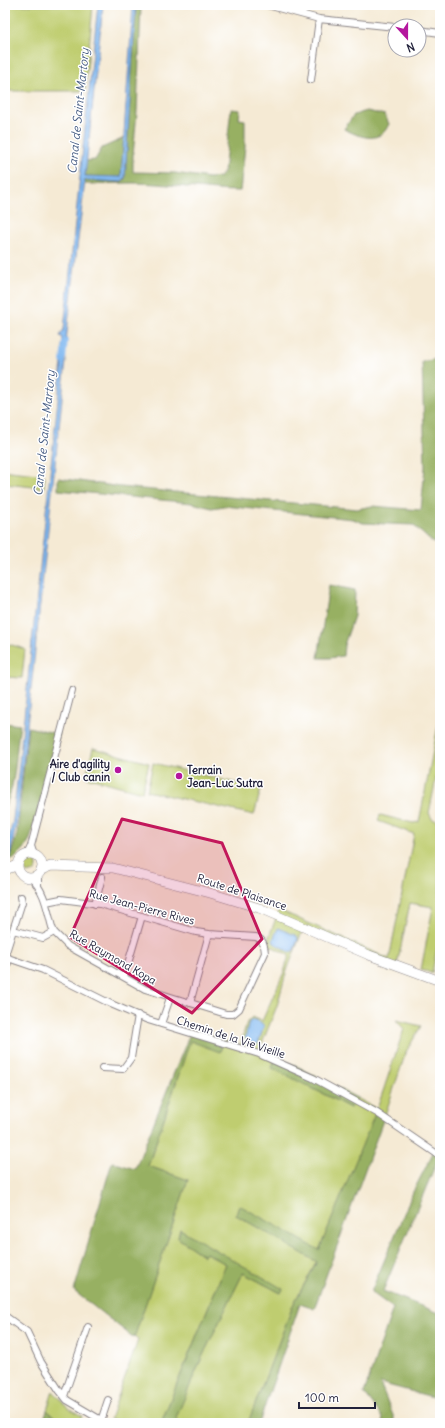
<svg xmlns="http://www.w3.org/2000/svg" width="445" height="1428" viewBox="0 0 445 1428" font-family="Delius,sans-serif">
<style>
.green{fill:#bfcd6f;stroke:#707855}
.forest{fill:#97b062;stroke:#5c694e}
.water{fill:#82b9f1;stroke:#526e96}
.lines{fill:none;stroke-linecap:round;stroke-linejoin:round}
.canal{stroke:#82b9f1;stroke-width:5.5}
.minor-casing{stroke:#8c8688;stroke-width:8}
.secondary-casing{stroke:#8c8688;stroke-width:10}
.minor{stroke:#fff;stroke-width:6}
.secondary{stroke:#fff;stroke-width:9}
.marked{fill:#c2185b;fill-opacity:0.2;stroke:#c2185b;stroke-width:3;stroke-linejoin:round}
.poi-dot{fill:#b5179e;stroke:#fff;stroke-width:1.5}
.labels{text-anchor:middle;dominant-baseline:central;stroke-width:3;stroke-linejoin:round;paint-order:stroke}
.poi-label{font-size:11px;font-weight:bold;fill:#22223b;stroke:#fff;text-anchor:end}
.street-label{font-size:11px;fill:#22223b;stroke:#fff}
.water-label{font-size:12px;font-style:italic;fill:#485e84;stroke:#fff}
</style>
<rect width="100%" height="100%" fill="#fff"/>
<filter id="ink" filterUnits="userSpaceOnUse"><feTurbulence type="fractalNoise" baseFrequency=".025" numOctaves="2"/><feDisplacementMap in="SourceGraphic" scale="8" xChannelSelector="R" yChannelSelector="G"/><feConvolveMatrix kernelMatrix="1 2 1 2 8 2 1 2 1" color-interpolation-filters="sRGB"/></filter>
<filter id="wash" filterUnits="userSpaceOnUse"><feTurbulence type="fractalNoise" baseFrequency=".012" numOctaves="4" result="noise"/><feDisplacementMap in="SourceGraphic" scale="16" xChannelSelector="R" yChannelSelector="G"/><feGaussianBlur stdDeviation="0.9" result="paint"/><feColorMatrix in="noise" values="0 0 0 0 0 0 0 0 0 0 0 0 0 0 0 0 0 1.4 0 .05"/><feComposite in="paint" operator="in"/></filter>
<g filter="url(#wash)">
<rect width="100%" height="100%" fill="#f5ead4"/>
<!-- green -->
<path class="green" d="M5 5H93L85 91H5Z
M5 470C18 473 33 472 45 476L44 488 5 484Z
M5 643 25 649 22 678 5 677Z
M440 716V759L429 813 432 819 440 821V933L432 973 421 970 433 907 410 903 396 970 303 929 286 973 277 1006 259 1051 276 1058 272 1067 350 1108 357 1098 377 1109 404 1029 396 1020 421 1026 406 1052 385 1115 377 1110 319 1251 239 1206 236 1215 317 1261 294 1303 248 1423H179L175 1418 204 1353 243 1273 281 1293 180 1229 178 1238 204 1256 206 1253 226 1264 161 1423H121L110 1419 138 1340 134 1337 188 1180 148 1166 190 1041 224 1040 240 1045 247 1022 252 1017 262 1021 284 972 289 955 273 947 269 948 267 942 279 910 389 959 414 834 378 821 380 815 413 823 419 822Z
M93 748 149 763 142 792 86 777Z
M153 763 261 789 254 815 147 791Z
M23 866a7 7 0 1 1 14 0a7 7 0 1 1-14 0Z
M53 1391 70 1409 82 1416 79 1423H61L47 1410Z"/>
<!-- forest -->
<path class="forest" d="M136 5H141L137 111 133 156V172L175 173 209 178 220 177 224 172 231 109 240 110 239 119 245 120V147L240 191C204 191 169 183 133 183 117 183 101 184 84 184L85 180 121 182 125 179Z
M367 111 385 115 389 124C380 145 360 137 344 129L354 115Z
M124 138 121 178 85 176 86 161 95 160 102 148Z
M440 358V542L433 543 413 525 363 523 353 519 224 506 212 508 192 503 58 490V478L121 487 357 509 372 506 421 510 425 467 422 362Z
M329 585 355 590 354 616 344 645 343 656 330 658H318Z
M5 723 20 725C15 752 17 782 5 807Z
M28 727 59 734 30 839 24 849 14 859 10 858 17 834Z
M191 1031 224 1040 220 1052 190 1041 148 1166 188 1180 134 1338 74 1291 112 1162 135 1169Z
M276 1058 295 1065 357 1098 351 1108 272 1068Z
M377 1109 385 1115 314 1309 300 1304 259 1423H248L294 1303 317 1262 236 1215 239 1205 319 1250Z
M435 1149 440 1154 383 1291 439 1313 440 1311V1399L380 1383 394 1418V1423H382L383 1418 364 1393 393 1308 371 1292 413 1192Z
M180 1229 283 1289 281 1293 243 1273 204 1353 176 1418 179 1423H161L226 1264 206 1253 204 1256 178 1238Z
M47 1410 61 1423H46L45 1416Z"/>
<!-- water -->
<path class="water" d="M98 5H103L85 176 121 177 133 5H136L125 178 121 182 85 180 65 349 62 348 63 338 60 336 64 329Z
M63 353H65L66 361 17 819 9 861 5 866V855L13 820Z
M278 928 297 936 298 939 294 950 290 952 274 943 273 940Z
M252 1020H256L264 1026 258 1044H253L245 1039 249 1022Z"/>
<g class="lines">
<!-- canal -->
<path class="canal" d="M63 361 65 341"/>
</g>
</g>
<g filter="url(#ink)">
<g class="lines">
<!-- minor casing -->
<g class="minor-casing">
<path id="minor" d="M267 5 319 19
M419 30 440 33
M311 80 319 19 395 27
M31 846 34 855
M27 855 31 846 72 690
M38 875V885
M31 878C45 891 47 909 52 927L54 932 68 946 145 989 226 1014H233L239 1009 265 953C264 945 264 940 256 937L209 934 196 932 100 904 61 899 46 902
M95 904 102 877
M13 930 22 902 21 897
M5 955 13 930 43 938 54 932
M5 957 43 970 111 1004 148 1020 259 1054 313 1078 377 1113 440 1156
M5 974 9 958
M124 977 142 916
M190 1003 209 934
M161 1024 170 998
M102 1068 123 1069 131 1058 138 1015
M5 1316 27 1332 41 1362 59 1390 67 1400 106 1423
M64 1396 88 1327
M101 1421 108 1400"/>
</g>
<!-- secondary casing -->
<g class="secondary-casing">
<path id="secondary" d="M18 866a12 12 0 1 1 24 0a12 12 0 1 1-24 0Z
M5 870 18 865
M41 870 51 866 113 868 210 893 259 908 369 955 440 981"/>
</g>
<!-- minor -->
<use href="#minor" class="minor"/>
<!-- secondary -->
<use href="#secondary" class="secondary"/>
</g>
</g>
<!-- marked area -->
<path class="marked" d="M122 819 222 843 262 939 192 1013 70 937Z"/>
<!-- markers -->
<g class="poi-dot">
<circle cx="118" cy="770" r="4"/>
<circle cx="179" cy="776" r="4"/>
</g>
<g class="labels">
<!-- poi labels -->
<g class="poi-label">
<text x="110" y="764">Aire d'agility<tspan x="110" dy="13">/ Club canin</tspan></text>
<text x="187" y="770" text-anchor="start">Terrain<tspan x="187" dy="13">Jean-Luc Sutra</tspan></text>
</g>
<!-- street labels -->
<g class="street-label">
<text transform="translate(242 892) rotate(18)">Route de Plaisance</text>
<text transform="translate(142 907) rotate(15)">Rue Jean-Pierre Rives</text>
<text transform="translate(113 957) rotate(30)">Rue Raymond Kopa</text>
<text transform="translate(231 1037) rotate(18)">Chemin de la Vie Vieille</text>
</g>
<!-- water labels -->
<g class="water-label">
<text transform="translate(78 111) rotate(-84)">Canal de Saint-Martory</text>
<text transform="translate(44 433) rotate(-84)">Canal de Saint-Martory</text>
</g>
</g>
<!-- margin -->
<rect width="445" height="1428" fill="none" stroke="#fff" stroke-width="20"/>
<!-- north arrow -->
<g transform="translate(407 38) rotate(159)"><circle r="19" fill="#ffffff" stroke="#a7a7b1"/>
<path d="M0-3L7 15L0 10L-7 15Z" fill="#b5179e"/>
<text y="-6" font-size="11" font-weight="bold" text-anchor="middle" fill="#22223b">N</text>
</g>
<!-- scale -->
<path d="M299 1402v6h76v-6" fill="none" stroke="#22223b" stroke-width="2"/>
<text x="305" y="1402" font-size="12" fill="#22223b" stroke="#ffffff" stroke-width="3" paint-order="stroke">100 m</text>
</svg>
